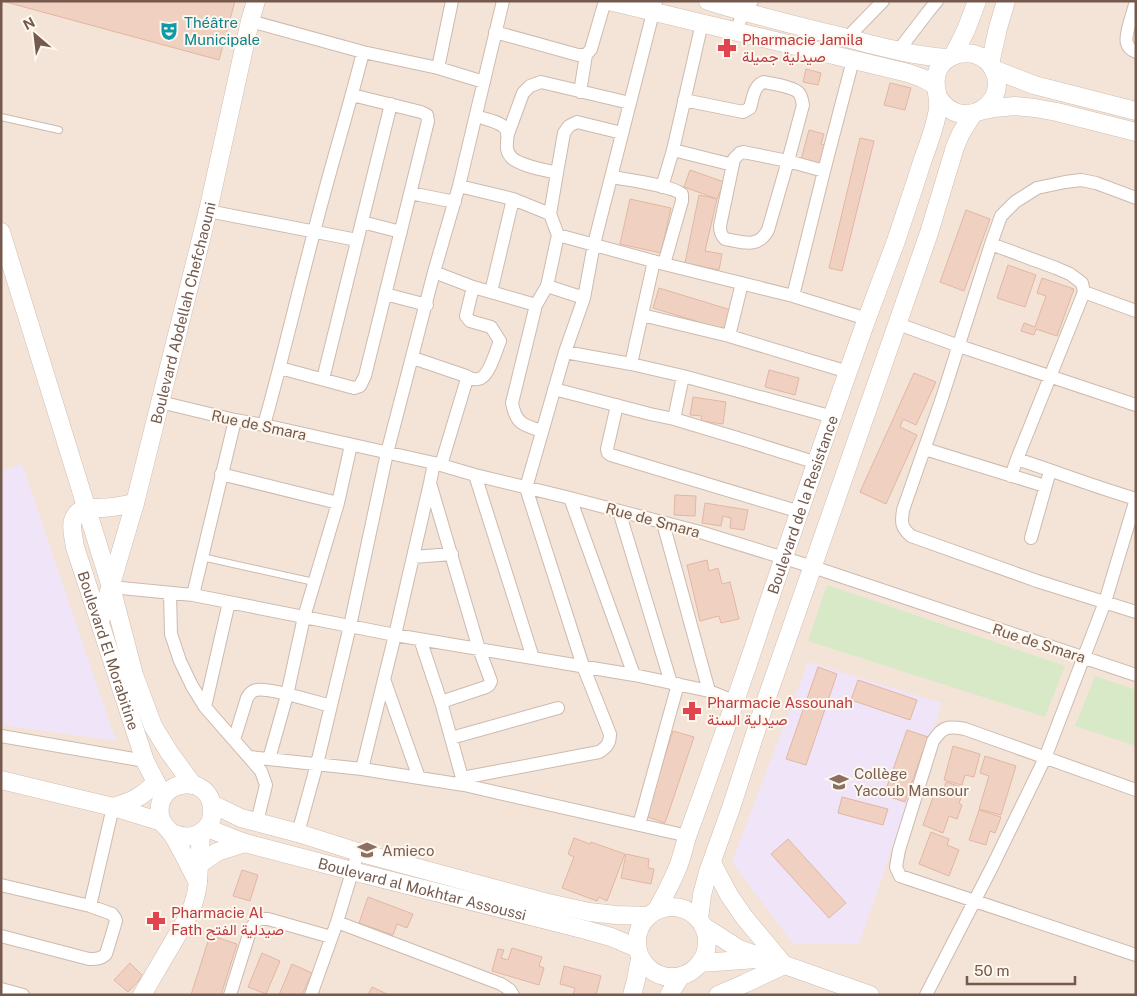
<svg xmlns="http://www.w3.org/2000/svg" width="1137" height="996" viewBox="0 0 1137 996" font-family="'Public Sans',Vazirmatn,sans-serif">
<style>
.residential{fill:#f3e4d7}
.education{fill:#f0e4f8}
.green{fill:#d7e9c7}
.building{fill:#f0d1c1;stroke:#e2b6a2}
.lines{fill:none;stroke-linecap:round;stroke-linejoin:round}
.lane-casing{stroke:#cdbaae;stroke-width:8}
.street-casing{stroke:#cdbaae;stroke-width:14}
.secondary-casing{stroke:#d2bcaf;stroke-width:19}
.lane{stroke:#fff;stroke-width:6}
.street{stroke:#fff;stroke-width:12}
.secondary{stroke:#fff;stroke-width:18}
.labels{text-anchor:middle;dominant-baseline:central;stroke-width:4;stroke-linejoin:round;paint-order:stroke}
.culture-label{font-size:15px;fill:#0d838f;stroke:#fef7ee;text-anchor:start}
.health-label{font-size:15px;fill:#be3a42;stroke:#fef7ee;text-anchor:start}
.street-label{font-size:15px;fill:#75594d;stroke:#fef7ee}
.education-label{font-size:15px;fill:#785e54;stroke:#fef7ee;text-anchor:start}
</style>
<rect width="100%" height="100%" fill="#fcf3e8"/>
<!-- residential -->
<path class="residential" d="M1 1H1136V995H1Z"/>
<!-- education -->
<path class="education" d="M22 464 116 741 1 725V471Z
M808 662 942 703 859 944H793L732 862Z"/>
<!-- green -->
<path class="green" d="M827 585 1065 666 1045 717 808 641Z
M1095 676 1136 690V746L1075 726Z"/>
<!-- building -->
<path class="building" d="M2 1H235L219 60Z
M806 69 821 73 818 85 803 82Z
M890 83 911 88 905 110 884 105Z
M809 130 824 134 821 144 828 146 823 166 801 160Z
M860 138 874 141 842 271 829 268Z
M690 170 724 182 717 199 684 187Z
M699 195 717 199 705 251 722 254 719 270 685 263Z
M630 199 671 208 661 253 620 244Z
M966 210 990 219 964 291 940 282Z
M1008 265 1036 275 1025 307 997 298Z
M1042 278 1074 289 1057 336 1036 329 1034 335 1021 331 1024 323 1035 327 1046 296 1037 293Z
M659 288 731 310 725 330 653 308Z
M769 370 799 378 795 395 765 387Z
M914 373 936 382 916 425 903 419 900 427 917 435 886 504 860 492Z
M693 397 726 402 723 424 701 421 702 416 690 415Z
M675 495 696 496 695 516 674 515Z
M705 503 748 510 744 530 730 528 731 518 723 516 721 526 702 523Z
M707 560 709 571 718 568 722 584 730 582 739 619 721 623 719 616 700 621 687 565Z
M818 667 837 674 806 765 786 759Z
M858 680 917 700 910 720 851 700Z
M907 730 928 737 905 802 884 795Z
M673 731 694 737 665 823 645 816Z
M953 746 980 754 974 777 965 775 962 785 944 780Z
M985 756 1016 766 1001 815 979 809 989 776 980 773Z
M946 782 965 788 959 803 962 805 957 819 949 816 943 833 923 825 935 792 948 797 950 790 944 788Z
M842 797 888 809 883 825 838 813Z
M979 810 1001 817 995 833 990 831 986 845 969 840Z
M931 832 949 839 947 845 959 850 949 876 919 864Z
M574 838 590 844 591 842 625 854 607 901 599 897 597 901 562 888 574 857 568 854Z
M788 839 846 903 829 918 771 854Z
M626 854 649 859 648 868 654 869 651 884 621 878Z
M242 870 258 875 250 901 233 896Z
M368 897 413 914 407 928 397 924 393 935 359 923Z
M210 935 237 944 221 995H191Z
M512 948 542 957 539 966 544 968 539 985 492 971 498 949 504 950 501 958 508 960Z
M262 953 280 961 266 994 248 987Z
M130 963 143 976 128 992 114 980Z
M292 964 312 973 302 995H279Z
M564 966 601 976 596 995H573L575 988 560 984Z
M372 987 389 995H368Z"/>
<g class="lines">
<!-- lane casing -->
<g class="lane-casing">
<path id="lane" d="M1 117 59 130
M202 557 314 582"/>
</g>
<!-- street casing -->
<g class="street-casing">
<path id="street" d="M1136 1C1134 10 1124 36 1127 43 1128 48 1131 50 1136 52
M250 21 363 52 438 68 484 82
M495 32 578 55H586L591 49 605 1
M736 32 743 12 752 1
M847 38 883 1
M898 51 928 12 937 1
M438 68 452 1
M580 92 586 55
M684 100 743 112 750 108C753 98 754 85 764 82 772 84 794 87 799 93 802 97 802 101 803 105L788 161 824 171
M476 116C484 119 499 121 505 128 512 137 501 147 512 158 521 166 545 170 557 173L550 214 558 235 547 286 536 305 512 403C516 424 523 425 542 431
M508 134 523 93 530 86 541 82 630 103
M673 150 733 165
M743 152 788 161 768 230C758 249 743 242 725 239 721 235 720 232 720 226L734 159 740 153Z
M557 173 564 133 569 126 577 122 622 133
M612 177C628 180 670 185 682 194V201L664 264
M459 186 513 199 550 214
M662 187 673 150 702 23
M410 193 455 202
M1136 198 1096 183 1081 180 1065 182 1037 188 1015 202 1001 216 991 244 941 401 903 510C901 523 901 527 911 536L1037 581 1136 612
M208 211 357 240
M362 222 401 232
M558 235 664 264 793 296 867 319
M991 244 1056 268 1070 274 1082 283 1084 292 1017 459 1011 476
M434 272 473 287 536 305
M547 286 584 298
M491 292 513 199
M1084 292 1136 311
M385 294 427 305
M793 296 824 171 853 60
M642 315 729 336 848 372
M898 324 959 346 1136 405
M729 336 742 283
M565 352 631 364 683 376 833 417
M413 358 466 376V382L441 465
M631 364 654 261
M280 368 354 388 360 386 365 376 428 121 427 115 421 112 352 95
M466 376C469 378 474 380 478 379 489 378 496 350 500 341L491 327 470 321 466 316 473 287
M323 379 391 104
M554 389 650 414 674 419 744 440 817 463
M160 402 235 420 264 425 434 463 475 475 570 498 700 532 813 567 1136 675
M617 405 607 449 608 453 611 455 800 512
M674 419 683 376
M264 425C282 361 297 296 314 232 329 172 348 112 363 52
M925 449 1045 486
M1017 459C1056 472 1096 487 1136 499
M221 474 338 503
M475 475 533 658
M430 483 479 649 491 681 489 685 486 687 441 702 464 785
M570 498 634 675
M619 511 671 683
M663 523 709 691
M1031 538 1048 478
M413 557 452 554
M111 587 193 595 395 635 634 675 709 691 736 702
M170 593 171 634 180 661 192 686 205 707 261 771 266 785 257 822
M193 595 235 420
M420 639 441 702
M384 679 419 778
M205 707 229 602
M1 736 145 761
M451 738 558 708
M234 740 247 698C249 694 252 691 256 690 268 687 316 702 331 706
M250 757 362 769 464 785 688 836
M269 759 287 695 304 617 338 503 351 445
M362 769 395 635 430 483 434 463
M462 778 599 752C607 747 610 743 610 734L583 666 526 488 565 352 584 298 594 244 656 1
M1136 790 965 729C948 726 943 726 933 741L899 850 896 867 900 876 1136 955
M639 825 678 684
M298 833 317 764 350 626 387 453 434 272 459 186 503 1
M1 885 90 906 112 914 115 918 116 921 106 954C101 959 96 959 89 959L1 936
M90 906 113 807
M337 922 501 984 510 990 513 995
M1 989 23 995
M230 995 251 928 258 919H268L331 937
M311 995 337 922 358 852
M926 995 993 865 1045 758 1105 602 1136 499"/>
</g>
<!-- secondary casing -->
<g class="secondary-casing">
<g id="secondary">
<path d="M609 1 908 73 922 78 935 85"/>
<path d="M708 1C752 15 798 26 843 37 878 46 912 56 948 58"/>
<path d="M953 56 966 30 977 1"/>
<path d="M990 64 998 28 1006 1"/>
<path d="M993 69 1034 85 1136 111"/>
<path d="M980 111 994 108 1015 106 1035 108 1057 112 1136 132"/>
<path d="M1 232 111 587 134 675 153 726 169 752 193 785"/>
<path id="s1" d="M86 507C67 517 72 528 75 547L145 761 163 796"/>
<path d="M86 507C103 510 119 506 135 503"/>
<path id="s2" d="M100 622 135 503 208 211 250 21 256 1"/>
<path d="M1 780 113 807 162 822"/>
<path d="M212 804 241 818 298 833 358 852 544 902 589 912 616 915 648 916"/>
<path d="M113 807C133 801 142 797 156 782"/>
<path id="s3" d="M207 828 245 843 352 871 586 930 611 937 637 948"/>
<path d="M172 833C183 838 194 839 204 830 210 825 213 818 212 810 212 772 154 778 160 816 162 826 167 827 172 834 182 849 189 867 198 882"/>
<path d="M712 863 729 895 744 917 784 965 746 983 718 995"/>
<path d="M198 865 217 852 245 843"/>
<circle cx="672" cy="942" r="35"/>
<path id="s4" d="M657 910C664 896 672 882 678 867 682 857 684 847 687 837 693 820 699 804 705 787 725 730 745 674 764 616 797 518 831 419 866 321 876 294 886 268 896 241 904 216 913 191 921 165 927 147 935 129 938 109 940 95 931 82 939 68 950 49 980 48 992 67 1013 101 963 136 938 97"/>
<path d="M699 919 702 895 708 872 731 808 765 703 929 233 955 147 961 133 973 114"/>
<path d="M703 926 739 949 870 995"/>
<path d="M700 963 757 959"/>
<path d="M142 995 186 920 193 905 196 894 198 882 201 833"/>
<path d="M632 995 636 980 640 959"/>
<path d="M669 995 680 977"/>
</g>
</g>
<!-- lane -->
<use href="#lane" class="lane"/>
<!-- street -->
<use href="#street" class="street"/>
<!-- secondary -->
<use href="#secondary" class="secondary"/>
</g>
<!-- icons -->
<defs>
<g id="theatre-bare" transform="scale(1.5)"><path d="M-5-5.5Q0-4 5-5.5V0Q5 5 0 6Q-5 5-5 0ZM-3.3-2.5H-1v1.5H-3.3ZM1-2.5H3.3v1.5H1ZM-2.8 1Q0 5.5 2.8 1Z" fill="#0f9aa8" stroke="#fef7ee" stroke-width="2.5" paint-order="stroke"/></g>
<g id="pharmacy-bare" transform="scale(1.5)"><path d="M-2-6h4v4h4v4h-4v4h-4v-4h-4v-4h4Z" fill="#e0444e" stroke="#fef7ee" stroke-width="2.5" paint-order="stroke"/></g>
<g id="school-bare" transform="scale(1.5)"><path d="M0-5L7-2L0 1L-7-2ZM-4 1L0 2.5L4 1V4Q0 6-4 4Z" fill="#8d6e63" stroke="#fef7ee" stroke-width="2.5" paint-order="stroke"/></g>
</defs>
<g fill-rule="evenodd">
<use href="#theatre-bare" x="169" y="31"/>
<use href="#pharmacy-bare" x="727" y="48"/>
<use href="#pharmacy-bare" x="692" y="711"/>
<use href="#school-bare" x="839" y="782"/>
<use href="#school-bare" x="367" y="850"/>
<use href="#pharmacy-bare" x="156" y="921"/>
</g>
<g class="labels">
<!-- culture labels -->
<g class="culture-label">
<text x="184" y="22">Théâtre<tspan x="184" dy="17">Municipale</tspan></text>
</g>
<!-- health labels -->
<g class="health-label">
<text x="742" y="39">Pharmacie Jamila<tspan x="742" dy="17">صيدلية جميلة</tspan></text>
<text x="707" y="702">Pharmacie Assounah<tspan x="707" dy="17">صيدلية السنة</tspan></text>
<text x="171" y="912">Pharmacie Al<tspan x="171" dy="17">Fath صيدلية الفتح</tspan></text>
</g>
<!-- street labels -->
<g class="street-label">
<text stroke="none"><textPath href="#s2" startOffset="320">Boulevard Abdellah Chefchaouni</textPath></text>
<text transform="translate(259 425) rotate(12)">Rue de Smara</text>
<text stroke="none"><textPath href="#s4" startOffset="431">Boulevard de la Resistance</textPath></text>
<text transform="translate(653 520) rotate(15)">Rue de Smara</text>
<text transform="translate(1039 643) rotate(18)">Rue de Smara</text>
<text stroke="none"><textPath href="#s1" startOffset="155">Boulevard El Morabitine</textPath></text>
<text stroke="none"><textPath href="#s3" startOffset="224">Boulevard al Mokhtar Assoussi</textPath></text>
</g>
<!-- education labels -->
<g class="education-label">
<text x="854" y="773">Collège<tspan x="854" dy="17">Yacoub Mansour</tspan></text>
<text x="382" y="850">Amieco</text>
</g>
</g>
<!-- border -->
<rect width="1137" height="996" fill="none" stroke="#75594d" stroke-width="5"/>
<!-- north arrow -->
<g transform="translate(35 35) rotate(332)" stroke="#fef7ee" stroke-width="4" paint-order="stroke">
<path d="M0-4L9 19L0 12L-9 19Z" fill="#75594d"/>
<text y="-8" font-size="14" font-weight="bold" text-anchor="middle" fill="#75594d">N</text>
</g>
<!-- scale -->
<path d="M967 976v8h108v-8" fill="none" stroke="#75594d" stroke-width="2.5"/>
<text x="974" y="976" font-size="15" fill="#75594d" stroke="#fef7ee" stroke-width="4" paint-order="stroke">50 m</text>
</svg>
